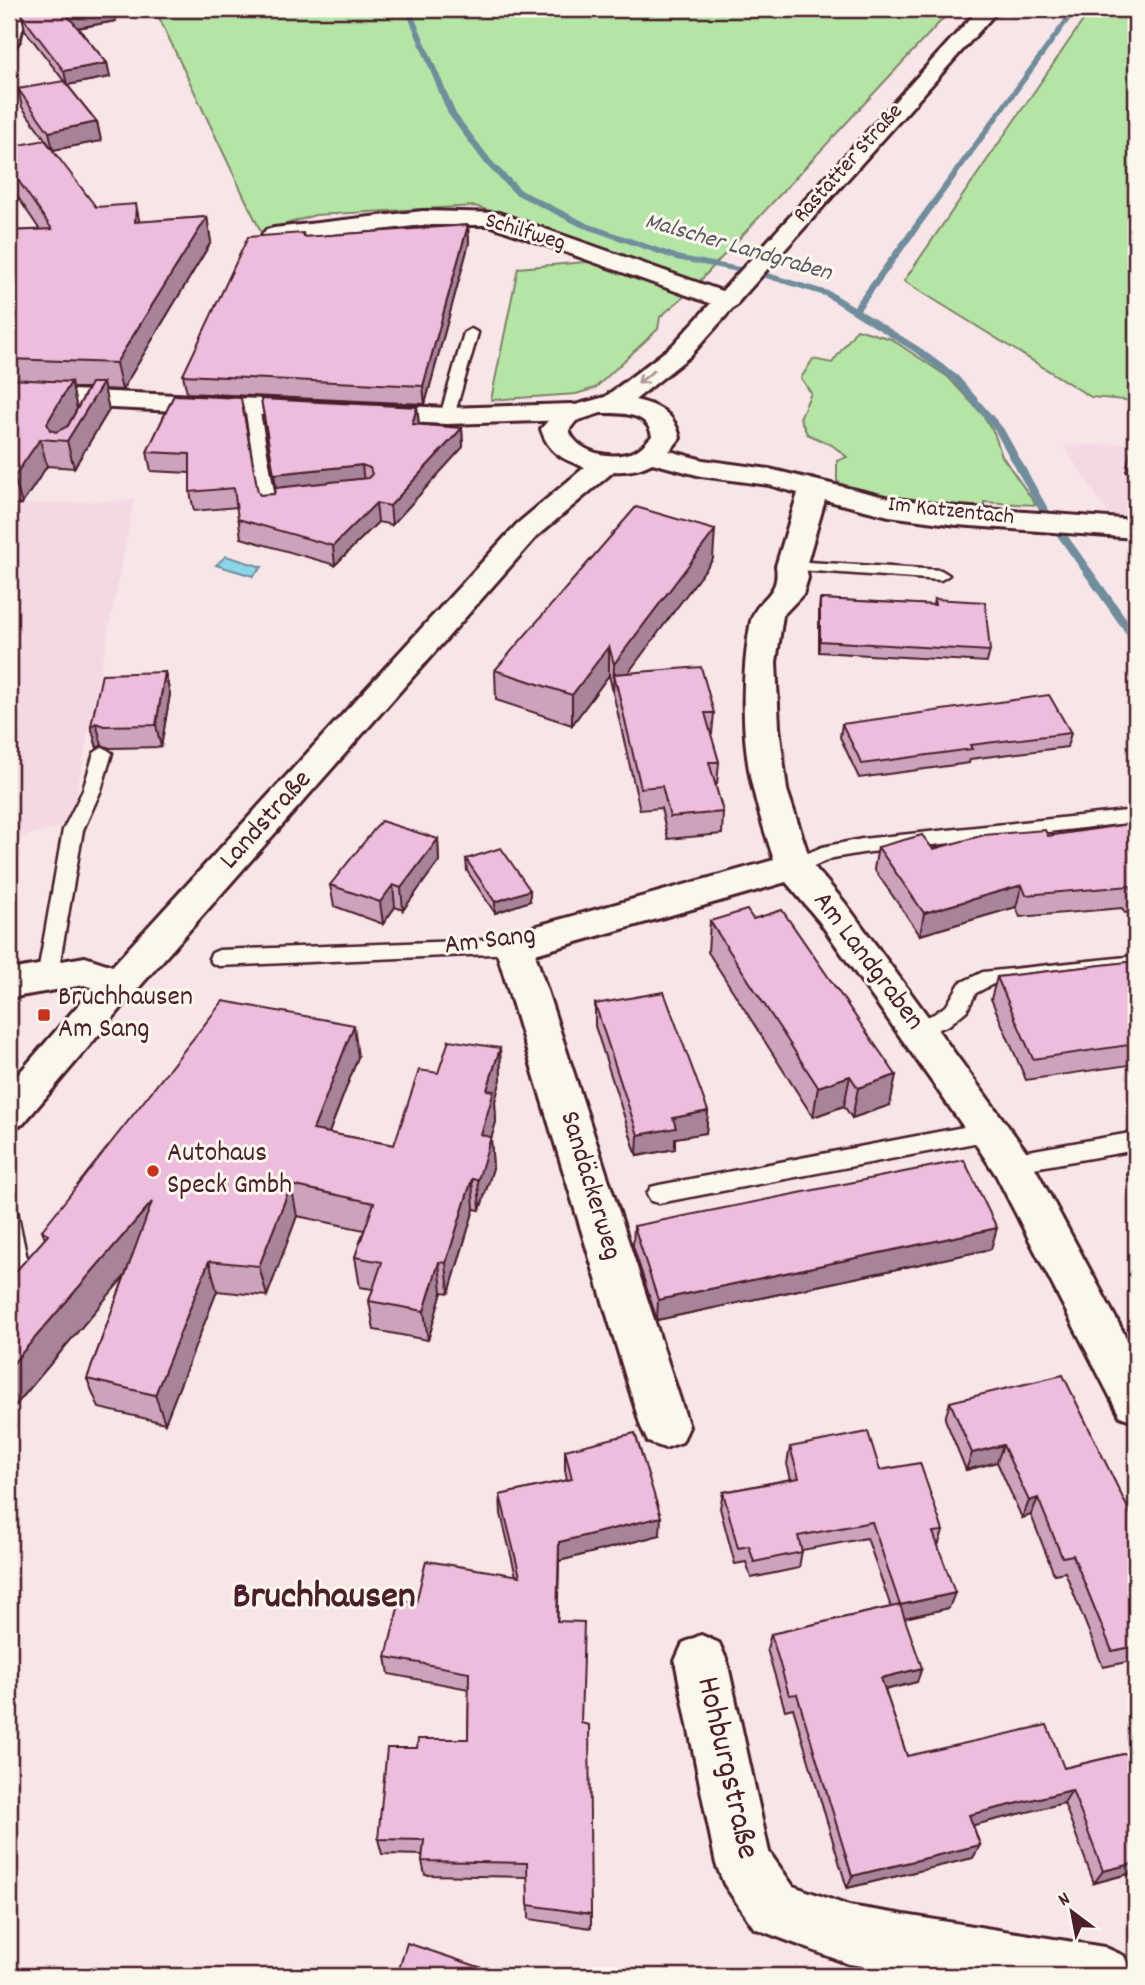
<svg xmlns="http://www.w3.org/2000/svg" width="1145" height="1985" viewBox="0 0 1145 1985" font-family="Dekko,sans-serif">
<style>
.built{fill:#f4d9e4}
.green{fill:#b4e5a5;stroke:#7f8268;stroke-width:2}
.water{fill:#89d6e8;stroke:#708d9c;stroke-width:2}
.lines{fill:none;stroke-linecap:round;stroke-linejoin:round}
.stream{fill:#708d9c;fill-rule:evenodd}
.service-casing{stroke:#4a1f2b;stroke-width:5}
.minor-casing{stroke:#4a1f2b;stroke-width:6}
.tertiary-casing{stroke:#4a1f2b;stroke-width:6}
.service{fill:#fbf7ec;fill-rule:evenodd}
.minor{fill:#fbf7ec;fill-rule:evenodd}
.tertiary{fill:#fbf7ec;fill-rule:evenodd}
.wall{fill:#cda2bd;stroke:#4a1f2b;stroke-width:2;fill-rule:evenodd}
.shaded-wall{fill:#a7849a;stroke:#4a1f2b;stroke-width:2}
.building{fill:#eebcdc;stroke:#4a1f2b;stroke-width:2}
.oneway{stroke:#ab9695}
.poi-dot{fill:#c8321e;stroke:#fbf7ec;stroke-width:2.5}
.labels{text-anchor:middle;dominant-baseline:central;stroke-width:6;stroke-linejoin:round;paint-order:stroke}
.far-street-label{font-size:23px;fill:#4a1f2b;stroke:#fbf7ec}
.far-water-label{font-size:24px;font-style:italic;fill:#5d5664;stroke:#fbf7ec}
.street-label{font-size:28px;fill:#4a1f2b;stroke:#fbf7ec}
.poi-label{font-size:28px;fill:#4a1f2b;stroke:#fbf7ec;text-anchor:start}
.near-street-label{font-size:33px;fill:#4a1f2b;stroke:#fbf7ec}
.near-quarter-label{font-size:38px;font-weight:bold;fill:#4a1f2b;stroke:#fbf7ec}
</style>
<rect width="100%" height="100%" fill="#f7e5e7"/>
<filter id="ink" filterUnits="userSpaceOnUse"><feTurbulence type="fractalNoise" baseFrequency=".0143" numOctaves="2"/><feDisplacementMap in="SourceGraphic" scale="14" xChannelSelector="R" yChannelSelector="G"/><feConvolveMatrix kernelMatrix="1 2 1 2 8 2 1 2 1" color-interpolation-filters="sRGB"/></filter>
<g filter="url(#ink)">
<!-- built -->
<path class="built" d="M1136 443V556L1064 446Z
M134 500 70 826 9 839V505Z"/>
<!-- green -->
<path class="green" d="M155 9H952L698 283 475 206 315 215 261 232Z
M1130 11 1136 24V401L1091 397 904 281 1089 12Z
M597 261 688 293 660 317 658 329 595 388 576 394 491 400 518 268Z
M857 329 891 339 948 377 983 415 994 433 1002 456 1036 505 984 502V507C953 505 858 499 837 481V461L847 457 832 445 807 434 800 418 811 393 801 378 813 359 832 363Z"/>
<!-- water -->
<path class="water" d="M226 556 262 567 253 576 216 565Z"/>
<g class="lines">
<!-- stream -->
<path class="stream" d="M405 9H411L456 114 492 161 521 190 587 223 681 256 761 271 831 292 854 306 1072 9H1078L860 310 919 347 958 376 1003 428 1047 507 1136 632V643L1132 642 1037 507 995 431 952 380 913 351 825 296 759 276 676 260 581 227 515 194 486 165 448 114Z"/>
<!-- service casing -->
<g class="service-casing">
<path id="service" d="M471 329 478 333 454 416 452 419H442L440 416 464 333Z
M252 403 259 407 277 508 269 513 261 508 245 407Z
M791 561 941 570 949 575 941 580 785 569 783 566 785 563Z
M103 747 112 753 101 790 83 830 57 978 54 983 47 986 40 983 37 978 63 830 83 790 94 753Z
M1136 810V822L862 853 833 858 794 874 787 872 784 867 787 862 822 847 862 839Z
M514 939 521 941 524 946 521 951 514 953 219 966 212 963 209 958 212 953 219 950Z
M1136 956V971L993 984 976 993 967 1010 949 1025 917 1038 909 1036 906 1030 909 1024 934 1014 947 1005 960 983 983 972Z
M990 1122 998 1125 1001 1131 998 1137 990 1140 659 1203 651 1201 647 1194 651 1187 659 1185Z
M1136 1132V1150L1011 1172 1003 1170 1000 1163 1003 1156 1011 1154Z
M9 1208 17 1211 27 1259 17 1273 9 1276Z"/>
</g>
<!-- minor casing -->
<g class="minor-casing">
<path id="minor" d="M9 9H28L19 41 16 45 9 47Z
M423 211 499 213 736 296 739 301 736 306 727 308 718 306 489 225H423L274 242 266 240 262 235 266 230 274 228Z
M9 387 447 408 571 404 581 406 585 412 581 418 571 420 447 424 9 403Z
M651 446 703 460 769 469 889 498 957 507 1136 520V538L957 525 889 516 825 500 806 566 808 578 803 594 783 615 776 662 779 727 787 790 811 863 845 903 1026 1151 1136 1356V1422L1120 1416 996 1175 975 1143 819 921 786 882 535 954 689 1427 682 1442 665 1448 648 1442 641 1427 495 946 501 936 774 860C767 838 759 815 754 793 741 743 741 677 750 626 755 596 781 598 776 566L798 493 769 485 701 476 641 460 637 454 641 448Z
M85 957 134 973 139 983 134 993 120 997 84 985 9 998V970Z
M701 1635 719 1643 727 1661 769 1852 793 1886 849 1906 1104 1947 1124 1956 1133 1976H927L849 1964 754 1928 724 1884 716 1864 675 1661 683 1643Z"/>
</g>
<!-- tertiary casing -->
<g class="tertiary-casing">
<path id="tertiary" d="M979 9H999L690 356 635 400C658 405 675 413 680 438 665 460 641 473 614 471L537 536 134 993 23 1124 9 1129V1085L106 973 517 524 585 467C563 460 548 452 541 429L557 410 605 397 672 346ZM601 413C621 413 648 412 652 436 647 441 642 448 635 451 614 461 577 454 569 430L576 421Z"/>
</g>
<!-- service -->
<use href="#service" class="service"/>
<!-- minor -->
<use href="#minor" class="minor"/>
<!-- tertiary -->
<use href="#tertiary" class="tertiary"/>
</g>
<!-- wall -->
<path class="wall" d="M22 16 116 21 78 28 107 63 110 77 67 85 97 122 101 141 53 150 22 107 18 89 67 85 25 30Z
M9 147 96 207 139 222 207 217 211 242 122 390 104 389 109 410 74 468 47 466 22 504 9 505V231L40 230 9 184ZM72 388H88L77 409Z
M468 225 469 243 425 404 187 393 183 375 304 237Z
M174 395 260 495 274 494 276 488 261 399 417 407 419 424 462 428 463 447 392 525 378 522 335 565 241 538 237 507 194 511 190 492V473L151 471 147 452Z
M1135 431 1136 432V474L1126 471Z
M713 559 628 673 714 713 712 734 711 735 719 762 717 784H715L723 812 722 834 668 839 661 808 640 810 609 675 572 725 496 700 495 670Z
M820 599 933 605 934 599 990 651 987 662 819 652V610Z
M165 672 170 694 161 747 110 748 102 745 97 748 91 726Z
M842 724 1071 733 1067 747 970 759 969 763 859 778 840 737Z
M1136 823V911L1125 913 1122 908 1020 917 1016 907 920 935 874 869 878 847 933 849 1048 836Z
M438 839 439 861 403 910 395 907 383 924 334 906 330 885Z
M466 859 530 901 495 913 467 871Z
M710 921 890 1105 852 1118 844 1106 813 1117 708 952Z
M1136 961V1064L1026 1080 991 999 997 977Z
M595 1004 708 1111 706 1133 675 1138V1149L637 1156 595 1026Z
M500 1048 501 1079 495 1101 496 1122 491 1139 493 1168 480 1210 474 1209 449 1293 442 1292 428 1340 374 1330 369 1301 373 1289 360 1287 355 1257 364 1230 297 1216 267 1296 217 1291 165 1423 99 1408 87 1379 125 1275 9 1413 45 1239 42 1230 358 1057 329 1133 394 1145 438 1073Z
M1135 1154H1136V1194L1127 1175Z
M634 1226 991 1249 657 1320 633 1246Z
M950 1402 1136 1525V1660L1103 1667 1065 1572 1054 1574 1031 1515 1022 1518 997 1462 966 1470 945 1419Z
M790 1447 880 1470 943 1531 938 1546 949 1608 905 1618 917 1682 885 1690 907 1756 1064 1768 1136 1751V1872L1094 1883 1064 1803 973 1825 980 1845 973 1858 847 1888 793 1708 785 1710 767 1649 771 1634 891 1607 867 1538 802 1550 799 1568 751 1578 746 1562 735 1564 720 1508 723 1492 791 1479 787 1464Z
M565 1450 660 1535 559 1561 557 1621 581 1723 591 1914V1928L529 1919 528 1877 425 1875 422 1861 423 1855 382 1854 378 1839 417 1748 468 1739 469 1689 389 1674 386 1657 416 1603 516 1576 501 1514 500 1495 567 1480 565 1470Z"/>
<!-- shaded-wall -->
<path class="shaded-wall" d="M105 9H114L116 21 70 29 67 15Z
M107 63 110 77 67 85 64 71Z
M97 122 101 141 53 150 49 132Z
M136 204 141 230 135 222Z
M207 217 211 242 122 390 116 363Z
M468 225 469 243 425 404 423 386Z
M71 382 77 409 60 440H51L47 423Z
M103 383 109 410 74 468 67 441Z
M417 407 419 425 412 424Z
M462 428 463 447 392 525 390 506Z
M40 439 47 466 22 504 14 477Z
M362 465 364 483 277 493 274 474Z
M376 503 378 522 335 565 333 546Z
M715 530 713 559 617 688 614 674 613 694 614 664Z
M609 646V675L572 725V695Z
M165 672 170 694 161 747 156 725Z
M96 723 102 745 97 748 91 726Z
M438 839 439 861 403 910 401 888Z
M393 885 395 907 383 924 380 902Z
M1022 885 1016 907 920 935 924 913Z
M530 890V901L495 913V902Z
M354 1025 358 1057 318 1161 313 1130Z
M500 1048 501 1079 495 1101 496 1122 491 1139 493 1168 480 1210 478 1180 481 1135 487 1090Z
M896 1075 890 1105 852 1118 858 1088Z
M850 1076 844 1106 813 1117 818 1087Z
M708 1111 706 1133 675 1138V1149L637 1156 638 1135 673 1118Z
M472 1179 474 1209 449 1293 446 1263Z
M291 1185 297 1216 267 1296 259 1266Z
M152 1202 162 1232 9 1413V1368Z
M997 1228 991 1249 657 1320 658 1300Z
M209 1261 217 1291 165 1423 155 1395Z
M439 1262 442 1292 428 1340 424 1311Z
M1003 1445 997 1462 966 1470 972 1453Z
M1038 1498 1031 1515 1022 1518 1029 1501Z
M661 1517 660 1535 559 1561 557 1639 559 1542Z
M955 1593 949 1608 895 1620 900 1605Z
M922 1668 917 1682 876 1692 881 1678Z
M1072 1790 1064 1803 962 1828 969 1815Z
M980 1845 973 1858 847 1888 852 1876Z
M1136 1863V1872L1094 1883 1103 1871Z"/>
<!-- building -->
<path class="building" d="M24 9H105L67 15 107 63 64 71 22 16Z
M64 81 97 122 49 132 18 89Z
M45 140 96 207 136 204 135 222 207 217 116 363 9 359V231L52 229 9 167V147Z
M468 225 423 386 183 375 248 237 303 233 304 237Z
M9 379 71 382 47 423 50 430 56 432 68 426 91 383H103L67 441 40 439 14 477H9Z
M174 395 241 398 258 492 260 495 274 494 276 488 368 478 372 474 370 468 362 465 274 474 261 399 417 407 412 424 462 428 390 506 376 503 333 546 238 519 234 488 190 492V454L147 452Z
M1135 431 1136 432V451L1131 449Z
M636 507 715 530 614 664 609 646 572 695 495 670Z
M820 599 935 605 934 599 985 602 990 651 820 641Z
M701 667 714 713H705L719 762H709L723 812 670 817 662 786 641 788 614 674Z
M165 672 156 725 104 726 96 723 91 726 102 674Z
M1049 695 1071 733 970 745 972 749 862 764 842 724Z
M381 821 438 839 401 888 393 885 380 902 330 885Z
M1136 823V890L1132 891 1130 886 1026 895 1022 885 924 913 878 847 922 835 933 849 984 835 1045 830 1048 836Z
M501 848 530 890 495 902 466 859Z
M747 910 753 919 782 910 896 1075 858 1088 850 1076 818 1087 710 921Z
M1136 961V1044L1033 1059 997 977Z
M664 992 708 1111 673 1118 676 1128 638 1135 595 1004Z
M223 1001 354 1025 313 1130 394 1145 419 1070 438 1073 449 1040 500 1048 487 1090 494 1091 481 1135 491 1137 478 1180 472 1179 446 1263 439 1262 424 1311 369 1301 382 1262 355 1257 374 1203 291 1185 259 1266 209 1261 155 1395 87 1379 152 1202 9 1368V1279L48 1235 42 1230Z
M964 1160 997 1228 658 1300 634 1226Z
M1063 1375 1136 1525V1646L1112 1651 1073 1555 1062 1557 1038 1498 1029 1501 1003 1445 972 1453 950 1402Z
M868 1432 880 1470 920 1463 943 1531 933 1532 955 1593 900 1605 872 1522 798 1536 802 1552 754 1562 749 1546 738 1548 723 1492 799 1478 790 1447Z
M635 1433 661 1517 559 1542 557 1621 584 1622 581 1723 589 1725 591 1914 528 1905 527 1863 422 1861 424 1840 378 1839 387 1748H417L418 1739H468L469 1672 386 1657 400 1600 416 1603 426 1561 520 1576 500 1495 572 1479 565 1450Z
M900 1605 922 1668 881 1678 907 1756 1047 1725 1064 1768 1136 1751V1863L1103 1871 1072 1790 969 1815 980 1845 852 1876 797 1694 789 1695 771 1634Z
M407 1943 506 1976H397Z"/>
<!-- one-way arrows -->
<defs><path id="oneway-shaft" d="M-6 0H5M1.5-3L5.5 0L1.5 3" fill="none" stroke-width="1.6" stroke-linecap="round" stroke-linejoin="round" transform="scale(1.75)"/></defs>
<use class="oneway" href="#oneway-shaft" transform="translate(646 377) rotate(140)"/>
</g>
<!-- markers -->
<g class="poi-dot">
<rect x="37" y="1008" width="14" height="14" rx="3.5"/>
<circle cx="153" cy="1171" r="7"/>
</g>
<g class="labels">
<!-- far-street labels -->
<g class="far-street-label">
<text transform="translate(849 164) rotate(-48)">Rastatter Straße</text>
<text transform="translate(525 233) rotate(17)">Schilfweg</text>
<text transform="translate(951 512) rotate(6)">Im Katzentach</text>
</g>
<!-- far-water labels -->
<g class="far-water-label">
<text transform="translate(738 248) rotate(16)">Malscher Landgraben</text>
</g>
<!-- street labels -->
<g class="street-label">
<text transform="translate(267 821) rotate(-48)">Landstraße</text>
<text transform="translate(490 942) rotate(-7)">Am Sang</text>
<text transform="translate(867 962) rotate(53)">Am Landgraben</text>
<text transform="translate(589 1186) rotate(73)">Sandäckerweg</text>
</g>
<!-- poi labels -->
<g class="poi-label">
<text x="58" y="999">Bruchhausen<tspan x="58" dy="32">Am Sang</tspan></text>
<text x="167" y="1155">Autohaus<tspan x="167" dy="32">Speck Gmbh</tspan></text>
</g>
<!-- near-street labels -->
<g class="near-street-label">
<text transform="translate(726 1768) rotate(77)">Hohburgstraße</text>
</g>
<!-- near-quarter labels -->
<g class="near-quarter-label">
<text x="324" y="1598">Bruchhausen</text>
</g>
</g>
<!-- margin -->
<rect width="1145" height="1985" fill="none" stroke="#fbf7ec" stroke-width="35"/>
<rect x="18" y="18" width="1110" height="1950" fill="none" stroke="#4a1f2b" stroke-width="2.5" filter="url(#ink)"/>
<!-- north arrow -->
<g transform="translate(1072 1912) rotate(328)" stroke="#fbf7ec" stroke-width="5" paint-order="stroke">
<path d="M0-5L12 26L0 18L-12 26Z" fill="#4a1f2b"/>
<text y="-10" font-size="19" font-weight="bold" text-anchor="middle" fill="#4a1f2b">N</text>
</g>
</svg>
